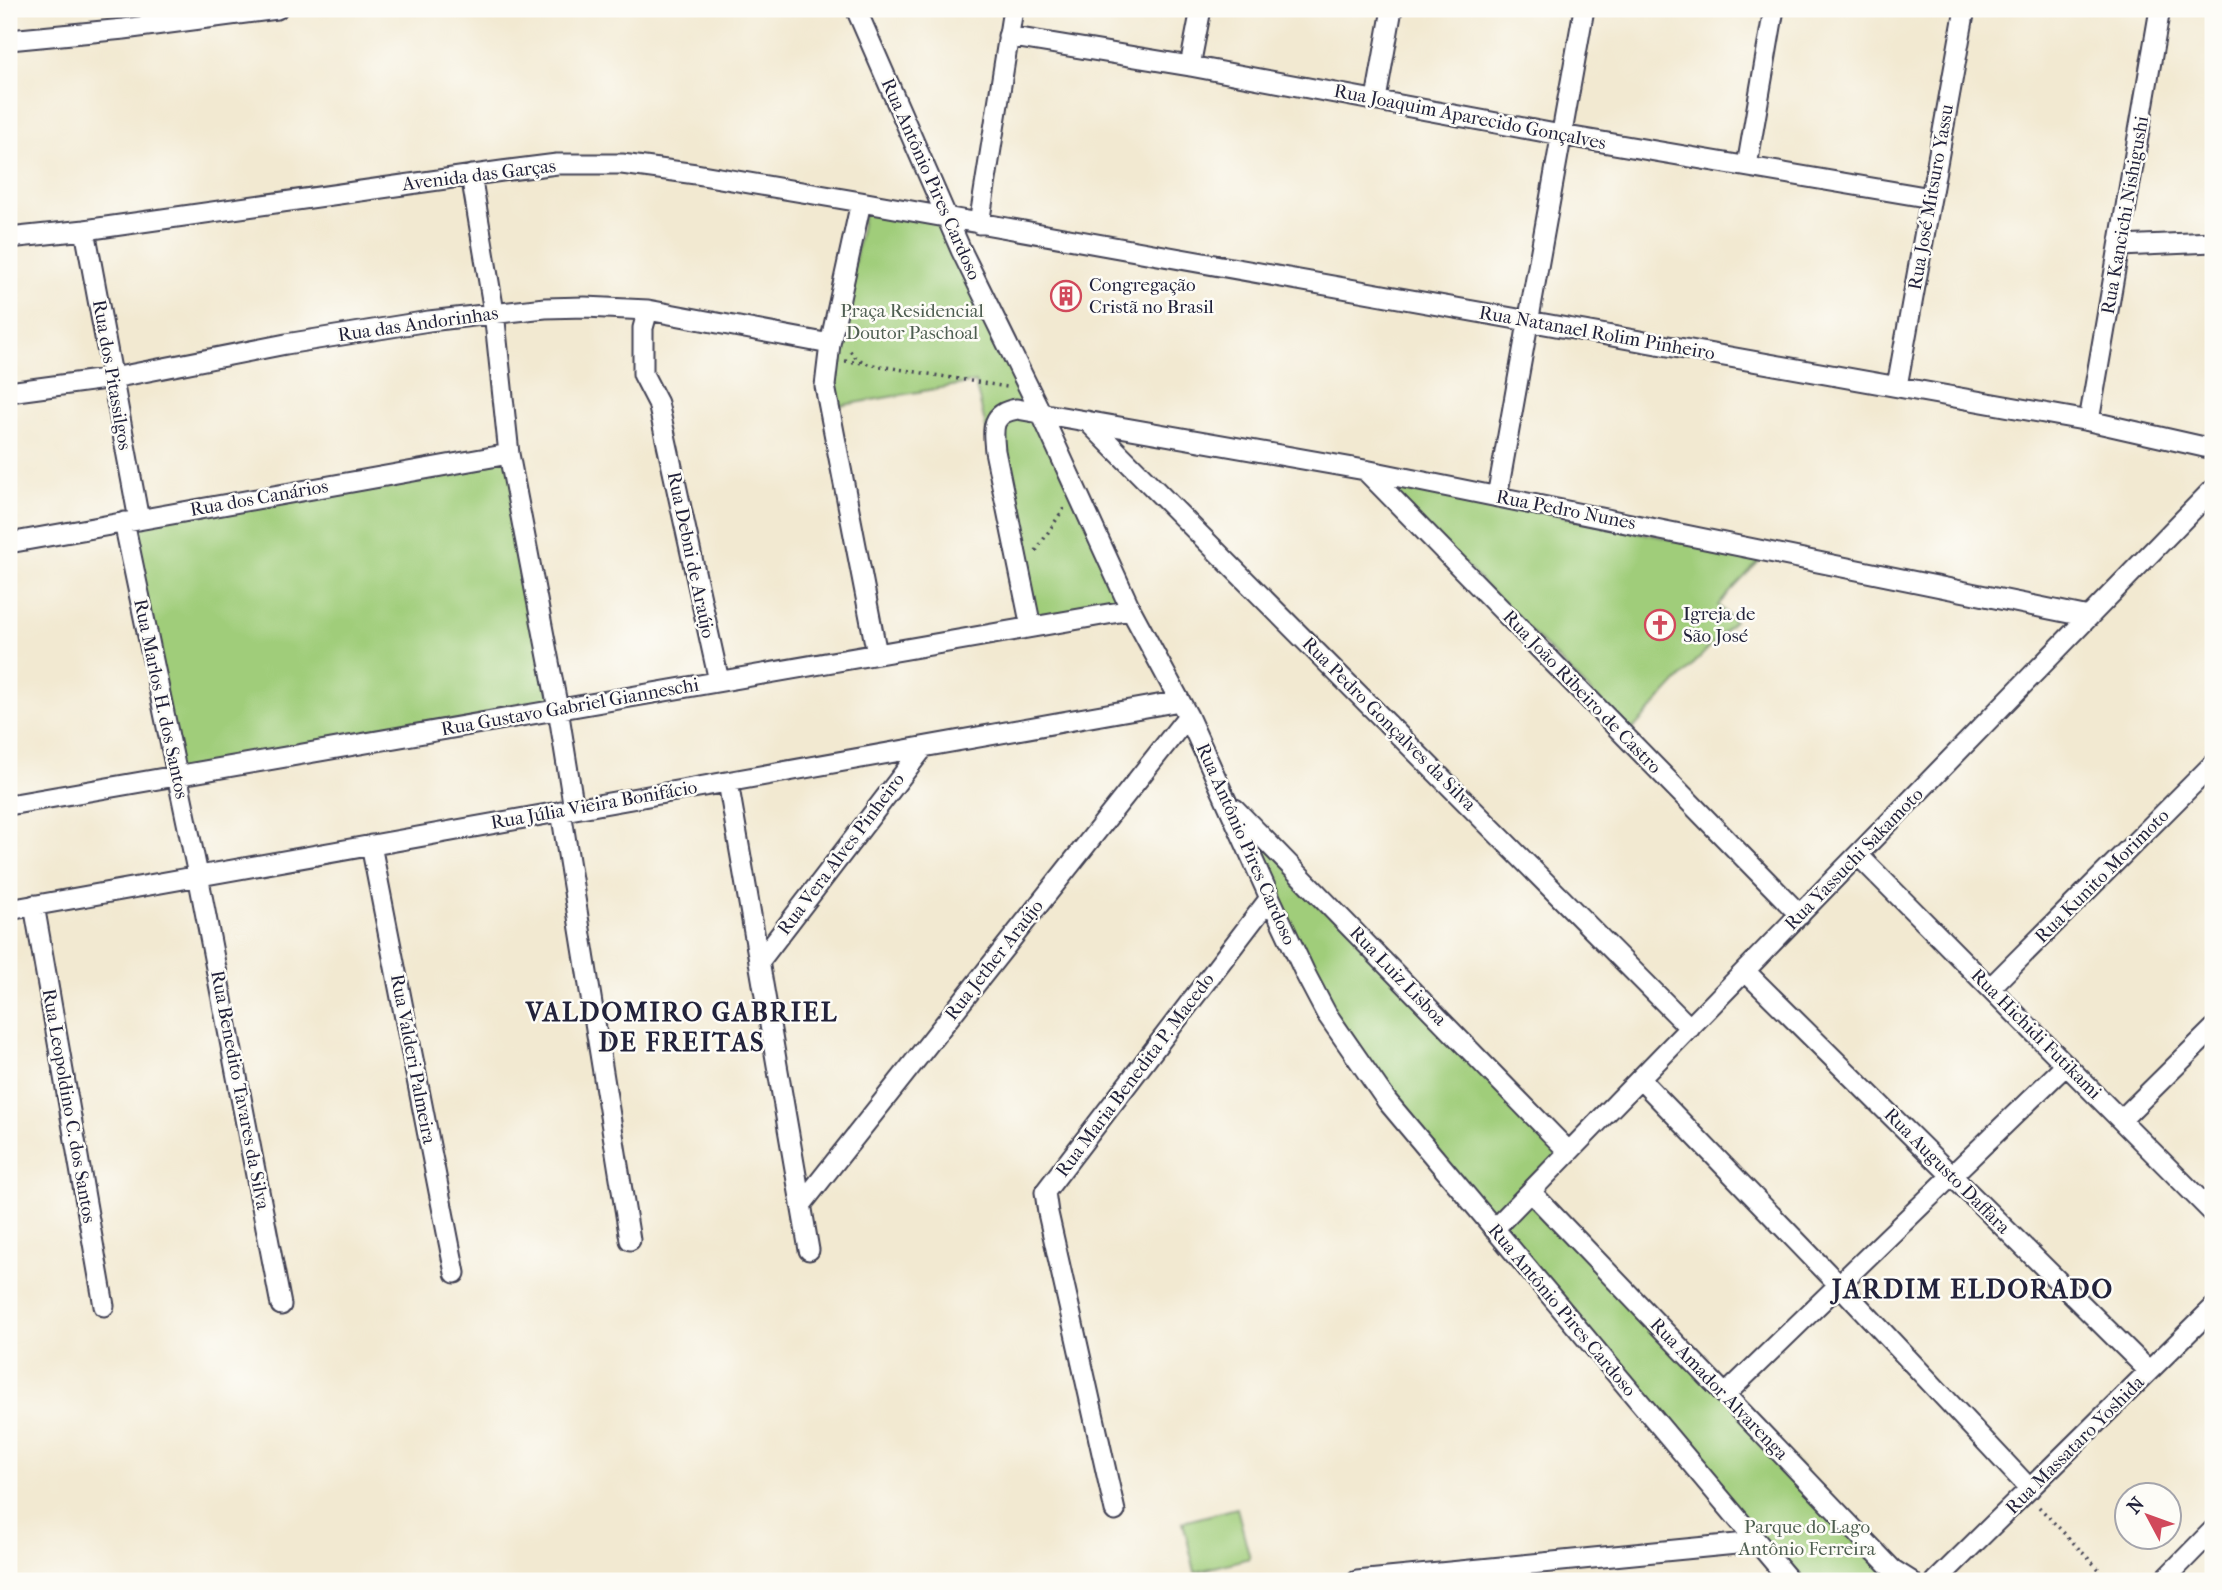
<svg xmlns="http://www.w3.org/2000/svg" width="2222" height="1590" viewBox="0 0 2222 1590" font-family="'IM FELL French Canon',serif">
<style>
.green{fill:#a0cd7a;stroke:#61785a;stroke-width:2}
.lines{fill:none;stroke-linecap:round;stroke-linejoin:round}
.street-casing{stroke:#414052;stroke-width:23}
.path{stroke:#414052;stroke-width:3.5;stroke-dasharray:2 5;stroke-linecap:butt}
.street{stroke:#fff;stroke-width:19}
.labels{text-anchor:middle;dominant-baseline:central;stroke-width:5;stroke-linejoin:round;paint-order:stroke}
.street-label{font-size:19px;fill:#22223b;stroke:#fdfcf7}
.poi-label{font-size:19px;fill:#22223b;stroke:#fdfcf7;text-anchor:start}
.park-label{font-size:19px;fill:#4e5e51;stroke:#fdfcf7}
.district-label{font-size:26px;font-weight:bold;letter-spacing:2px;fill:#22223b;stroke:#fdfcf7}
</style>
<rect width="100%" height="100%" fill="#fdfcf7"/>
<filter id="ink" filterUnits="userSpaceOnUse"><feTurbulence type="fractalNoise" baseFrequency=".0143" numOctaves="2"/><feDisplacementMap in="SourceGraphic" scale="14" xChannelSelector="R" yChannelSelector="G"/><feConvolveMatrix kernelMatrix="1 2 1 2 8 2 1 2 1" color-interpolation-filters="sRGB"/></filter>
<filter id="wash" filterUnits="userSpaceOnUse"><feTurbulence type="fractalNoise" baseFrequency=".00686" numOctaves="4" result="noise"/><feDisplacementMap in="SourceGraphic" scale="28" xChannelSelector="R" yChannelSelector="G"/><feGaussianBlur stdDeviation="1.57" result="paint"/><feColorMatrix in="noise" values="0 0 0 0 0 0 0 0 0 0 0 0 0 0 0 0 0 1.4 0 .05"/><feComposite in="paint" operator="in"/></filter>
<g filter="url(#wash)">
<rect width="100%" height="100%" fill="#f2e9d1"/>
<!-- green -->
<path class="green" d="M865 207 945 223 1126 607 1033 623 975 382 832 407 831 386Z
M509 454 558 709 177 775 124 522Z
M1379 478 1762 558 1718 605 1734 621 1630 732Z
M1239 813 1569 1152 1531 1192 1912 1581H1791L1335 1026Z
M1237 1508 1250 1558 1195 1572 1183 1522Z"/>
</g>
<g filter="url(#ink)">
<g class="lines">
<!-- street casing -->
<g class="street-casing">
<path id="street" d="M856 9 961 250 1041 413 1131 610 1188 716 1270 898 1306 975 1326 1013 1387 1101 1790 1581
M1008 36 1190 66 1561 135 1931 198
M9 40 124 29 277 9
M1190 66 1201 9
M1376 99 1392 9
M1747 166 1774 9
M471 175 494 312 509 454 558 709 574 809
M861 202 830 344 825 386 877 654
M979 224 1013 9
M85 230 139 520
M9 238 85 230 502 171 557 164H622L696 174 861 202 2089 421 2213 449
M2120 246 2213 242
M648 310 643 328V374L658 403 719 681
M1897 386 1965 9
M9 392 113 378 286 344 429 321 545 308 585 307 648 310 830 344
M1087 421 1690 1028
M2089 421 2160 9
M1365 470 1800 915
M1497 497 1584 9
M124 522 198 875 281 1305
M9 543 509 454
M1031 627 995 451C993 430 990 413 1017 409L1365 470 2089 617
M728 782 809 1250
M9 805 1131 610
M1235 809 1569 1152
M561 811 630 1240
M371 845 455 1273
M1858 855 2213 1213
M34 905 104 1306
M9 910 1180 701
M759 962 924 747
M1745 971 2149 1371
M1990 988 2213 764
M1640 1079 1840 1286 2030 1489
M2121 1120 2213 1029
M1531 1192 1892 1569 1911 1581
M801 1205 1188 716
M1494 1229 2213 489
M1725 1395 2066 1065
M1115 1511 1048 1213 1045 1192 1270 898
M1357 1581 1757 1542
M1936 1581 2213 1308
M2163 1581 2213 1530"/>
</g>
<!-- path -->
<path class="path" d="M850 351 856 358 868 364 1007 387
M845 361 862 363
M1036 551 1064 508
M2039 1507 2110 1581"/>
<!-- street -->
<use href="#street" class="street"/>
</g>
</g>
<!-- icons -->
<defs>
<g id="building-ring" transform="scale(1.575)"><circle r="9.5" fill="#fdfcf7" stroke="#d1495b" stroke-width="1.5"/><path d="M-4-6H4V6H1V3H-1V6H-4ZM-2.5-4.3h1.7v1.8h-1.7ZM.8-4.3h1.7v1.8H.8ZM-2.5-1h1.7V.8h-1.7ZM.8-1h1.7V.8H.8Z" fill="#d1495b"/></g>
<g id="church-ring" transform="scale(1.575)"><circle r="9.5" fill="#fdfcf7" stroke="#d1495b" stroke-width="1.5"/><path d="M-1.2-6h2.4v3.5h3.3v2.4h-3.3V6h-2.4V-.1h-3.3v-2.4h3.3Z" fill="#d1495b"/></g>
</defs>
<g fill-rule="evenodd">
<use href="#building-ring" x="1066" y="296"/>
<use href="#church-ring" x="1660" y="625"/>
</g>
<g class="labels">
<!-- street labels -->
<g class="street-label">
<text transform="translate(1470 117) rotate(11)">Rua Joaquim Aparecido Gonçalves</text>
<text transform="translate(479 175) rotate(-7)">Avenida das Garças</text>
<text transform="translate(931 179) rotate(66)">Rua Antônio Pires Cardoso</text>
<text transform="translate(1931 197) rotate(-80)">Rua José Mitsuro Yassu</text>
<text transform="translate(2125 215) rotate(-80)">Rua Kancichi Nishigushi</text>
<text transform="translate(418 324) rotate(-8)">Rua das Andorinhas</text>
<text transform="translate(1597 333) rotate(10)">Rua Natanael Rolim Pinheiro</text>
<text transform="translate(112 375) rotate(80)">Rua dos Pitassilgos</text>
<text transform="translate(259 498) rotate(-10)">Rua dos Canários</text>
<text transform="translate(1566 510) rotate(11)">Rua Pedro Nunes</text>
<text transform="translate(691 555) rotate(78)">Rua Debni de Araújo</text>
<text transform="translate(1582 692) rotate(46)">Rua João Ribeiro de Castro</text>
<text transform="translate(161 699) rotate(78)">Rua Marlos H. dos Santos</text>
<text transform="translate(570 707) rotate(-10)">Rua Gustavo Gabriel Gianneschi</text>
<text transform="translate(1389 724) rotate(45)">Rua Pedro Gonçalves da Silva</text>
<text transform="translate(594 805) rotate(-10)">Rua Júlia Vieira Bonifácio</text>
<text transform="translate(1246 844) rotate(66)">Rua Antônio Pires Cardoso</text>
<text transform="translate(841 854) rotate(-53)">Rua Vera Alves Pinheiro</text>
<text transform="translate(1854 859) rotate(-46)">Rua Yassuchi Sakamoto</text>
<text transform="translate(2102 876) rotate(-45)">Rua Kunito Morimoto</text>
<text transform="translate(994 960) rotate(-52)">Rua Jether Araújo</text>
<text transform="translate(1398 976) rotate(46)">Rua Luiz Lisboa</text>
<text transform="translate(2036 1034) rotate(45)">Rua Hichidi Futikami</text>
<text transform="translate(413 1059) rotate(79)">Rua Valderi Palmeira</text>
<text transform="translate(1135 1075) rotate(-53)">Rua Maria Benedita P. Macedo</text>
<text transform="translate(240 1090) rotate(79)">Rua Benedito Tavares da Silva</text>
<text transform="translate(69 1106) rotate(80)">Rua Leopoldino C. dos Santos</text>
<text transform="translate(1947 1171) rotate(45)">Rua Augusto Daffara</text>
<text transform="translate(1562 1310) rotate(50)">Rua Antônio Pires Cardoso</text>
<text transform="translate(1719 1389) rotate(46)">Rua Amador Alvarenga</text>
<text transform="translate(2075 1445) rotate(-45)">Rua Massataro Yoshida</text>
</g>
<!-- poi labels -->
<g class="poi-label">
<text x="1089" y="285">Congregação<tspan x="1089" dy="22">Cristã no Brasil</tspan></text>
<text x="1683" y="614">Igreja de<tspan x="1683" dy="22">São José</tspan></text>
</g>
<!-- park labels -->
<g class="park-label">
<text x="912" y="311">Praça Residencial<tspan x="912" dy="22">Doutor Paschoal</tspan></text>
<text x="1807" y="1527">Parque do Lago<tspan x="1807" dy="22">Antônio Ferreira</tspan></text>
</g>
<!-- district labels -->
<g class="district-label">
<text x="682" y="1012">VALDOMIRO GABRIEL<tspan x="682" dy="30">DE FREITAS</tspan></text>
<text x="1973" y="1289">JARDIM ELDORADO</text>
</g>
</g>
<!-- margin -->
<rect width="2222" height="1590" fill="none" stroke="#fdfcf7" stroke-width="35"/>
<!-- north arrow -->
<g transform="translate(2148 1516) rotate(311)"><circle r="33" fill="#fdfcf7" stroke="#a5a5ac" stroke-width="2"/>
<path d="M0-5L12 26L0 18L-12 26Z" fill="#d1495b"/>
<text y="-10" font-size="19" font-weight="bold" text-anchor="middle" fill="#22223b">N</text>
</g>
</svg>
